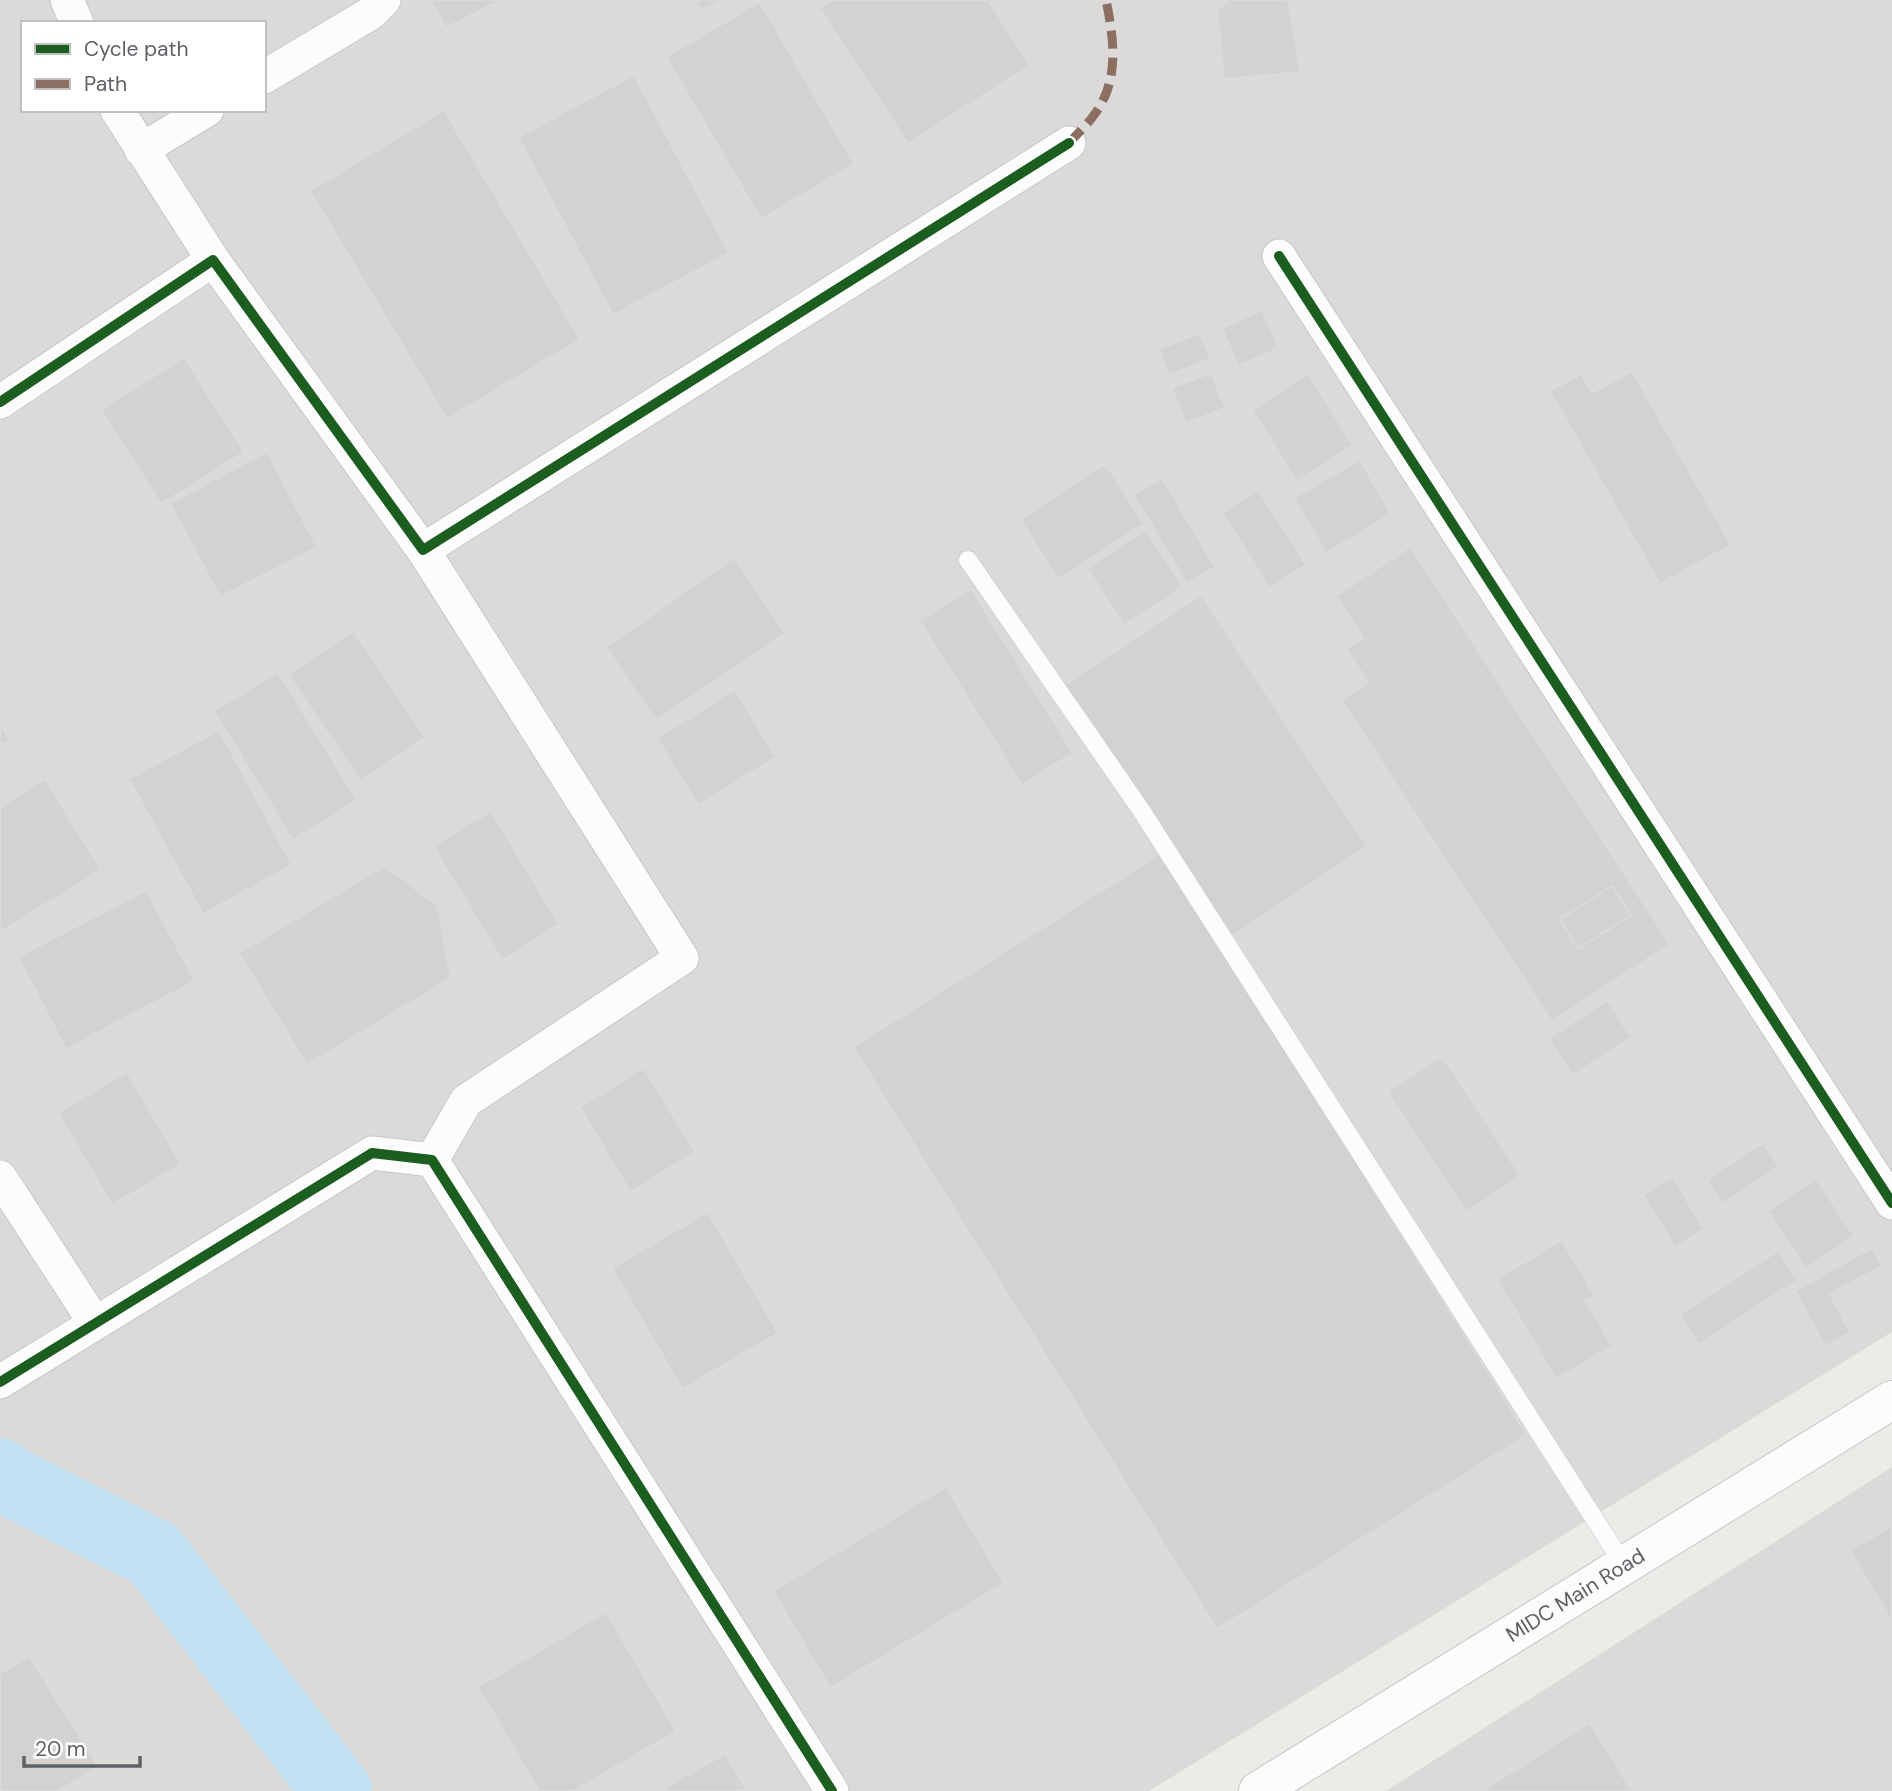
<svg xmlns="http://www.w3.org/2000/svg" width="1892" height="1791" viewBox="0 0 1892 1791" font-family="'DM Sans',sans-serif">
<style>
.industrial{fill:#dcdad8;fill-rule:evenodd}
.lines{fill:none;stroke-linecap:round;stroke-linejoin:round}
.river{stroke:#c1e0f2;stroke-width:70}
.building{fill:#d3d2d1;stroke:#dcdad8;stroke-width:2}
.service-casing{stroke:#c7c7c7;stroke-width:19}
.minor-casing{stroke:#c7c7c7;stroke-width:35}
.tertiary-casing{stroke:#c7c7c7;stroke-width:40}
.service{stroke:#fcfcfc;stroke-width:18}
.minor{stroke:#fcfcfc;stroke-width:33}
.tertiary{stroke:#fcfcfc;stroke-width:38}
.quiet{stroke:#8d6e63;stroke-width:9;stroke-dasharray:18 9;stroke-linecap:butt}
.cycleway-casing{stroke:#fff;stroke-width:15}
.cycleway{stroke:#1b5e20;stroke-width:10}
.labels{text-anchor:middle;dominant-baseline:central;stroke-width:7;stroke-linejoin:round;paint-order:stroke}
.street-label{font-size:21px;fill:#5e6165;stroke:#fff}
</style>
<rect width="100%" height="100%" fill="#ecebe8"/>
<!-- industrial -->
<path class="industrial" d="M0 0H1892V1332L1149 1791H0ZM23 23H264V110H23Z
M1892 1467V1791H1386Z"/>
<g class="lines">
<!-- river -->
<path class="river" d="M0 1473 6 1479 154 1554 337 1791"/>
</g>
<!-- building -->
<path class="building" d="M431 0H500L446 28Z
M696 0H723L701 10Z
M833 0H988L1030 65 908 144 820 8Z
M1229 0H1288L1300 72 1224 79 1217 10Z
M760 2 854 164 761 219 666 57Z
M634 75 729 253 613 315 518 137Z
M444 110 580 339 447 419 310 191Z
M1262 310 1279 348 1238 366 1222 328Z
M1200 333 1211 358 1169 375 1159 349Z
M184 357 244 452 161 504 101 410Z
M1632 371 1731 545 1660 584 1550 391 1581 374 1592 393Z
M1211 373 1225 408 1186 423 1172 388Z
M1308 374 1353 445 1297 481 1252 410Z
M267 452 317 547 220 597 170 503Z
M1360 460 1391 514 1326 553 1294 498Z
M1106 464 1144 524 1058 579 1020 519Z
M1162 478 1215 567 1187 584 1134 495Z
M1258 489 1306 565 1270 588 1222 513Z
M1146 530 1183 587 1124 625 1087 568Z
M1410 547 1670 944 1552 1022 1341 700 1368 682 1346 649 1363 638 1336 596Z
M734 558 785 633 656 721 606 647Z
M971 589 1073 753 1022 785 920 621Z
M1201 595 1367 846 1230 937 1064 686Z
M353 631 425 737 360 781 288 674Z
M278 672 357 800 293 840 214 711Z
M735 690 776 757 698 805 657 738Z
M0 724 10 740 0 746Z
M219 730 292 865 203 914 129 779Z
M45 779 101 870 0 932V807Z
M491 811 559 924 502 960 433 846Z
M1162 853 1527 1435 1217 1629 853 1047Z
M384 866 437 905 451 978 307 1065 239 953Z
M1612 886 1631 915 1578 949 1560 919Z
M146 890 195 981 66 1049 18 957Z
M1607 1000 1631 1037 1573 1075 1549 1038Z
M1442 1056 1521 1176 1466 1212 1388 1092Z
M644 1068 695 1152 630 1192 580 1107Z
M127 1072 181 1164 112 1205 58 1113Z
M1763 1143 1779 1167 1722 1204 1707 1180Z
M1673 1177 1704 1229 1675 1247 1643 1195Z
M1816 1178 1854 1236 1806 1268 1768 1211Z
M708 1212 778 1333 682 1389 612 1268Z
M1562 1240 1595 1296 1586 1301 1612 1346 1556 1379 1497 1279Z
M1872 1248 1882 1266 1830 1294 1850 1332 1825 1346 1795 1291Z
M1778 1251 1798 1280 1698 1345 1680 1315Z
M946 1487 1004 1583 830 1688 773 1591Z
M1892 1526V1621L1850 1551Z
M606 1612 676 1731 574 1791H539L478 1687Z
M29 1656 98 1766 59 1791H0V1674Z
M1590 1723 1632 1791H1482Z
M725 1754 747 1791H659Z"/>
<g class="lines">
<!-- service casing -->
<g class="service-casing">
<path id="service" d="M968 560 1141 810 1624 1565"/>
</g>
<!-- minor casing -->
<g class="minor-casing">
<path id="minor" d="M67 0 77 23
M264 77 371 13 384 0
M117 110 213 260
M141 150 207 110
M1279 256 1892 1203
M0 402 213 260 423 550 1069 143
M423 550 682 958 466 1101 432 1160
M0 1177 95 1323
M0 1382 372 1153 432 1160 832 1791"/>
</g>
<!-- tertiary casing -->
<g class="tertiary-casing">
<g id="tertiary">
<path id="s1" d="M1258 1791 1892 1400"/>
</g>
</g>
<!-- service -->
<use href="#service" class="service"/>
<!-- minor -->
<use href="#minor" class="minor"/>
<!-- tertiary -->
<use href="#tertiary" class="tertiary"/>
<!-- quiet -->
<path class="quiet" d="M1069 143C1077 134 1087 125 1094 115 1120 81 1114 39 1106 0"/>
<!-- cycleway casing -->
<g class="cycleway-casing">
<path id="cycleway" d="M1279 256 1892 1203
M0 402 213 260 423 550 1069 143
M0 1382 372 1153 432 1160 832 1791"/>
</g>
<!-- cycleway -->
<use href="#cycleway" class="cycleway"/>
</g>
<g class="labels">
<!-- street labels -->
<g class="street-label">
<text stroke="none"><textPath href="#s1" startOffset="373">MIDC Main Road</textPath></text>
</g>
</g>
<!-- legend -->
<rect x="21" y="21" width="245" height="91" fill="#ffffff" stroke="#bfc0c1" stroke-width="2"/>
<rect x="35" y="44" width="35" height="10" fill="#1b5e20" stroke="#bfc0c1" stroke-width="2"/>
<text x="84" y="56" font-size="21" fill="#5e6165">Cycle path</text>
<rect x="35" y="79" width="35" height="10" fill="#8d6e63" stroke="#bfc0c1" stroke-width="2"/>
<text x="84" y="91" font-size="21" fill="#5e6165">Path</text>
<!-- scale -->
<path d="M24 1756v10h116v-10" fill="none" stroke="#5e6165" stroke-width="3.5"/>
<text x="35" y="1756" font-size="21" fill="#5e6165" stroke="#ffffff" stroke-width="5" paint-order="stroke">20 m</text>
</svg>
